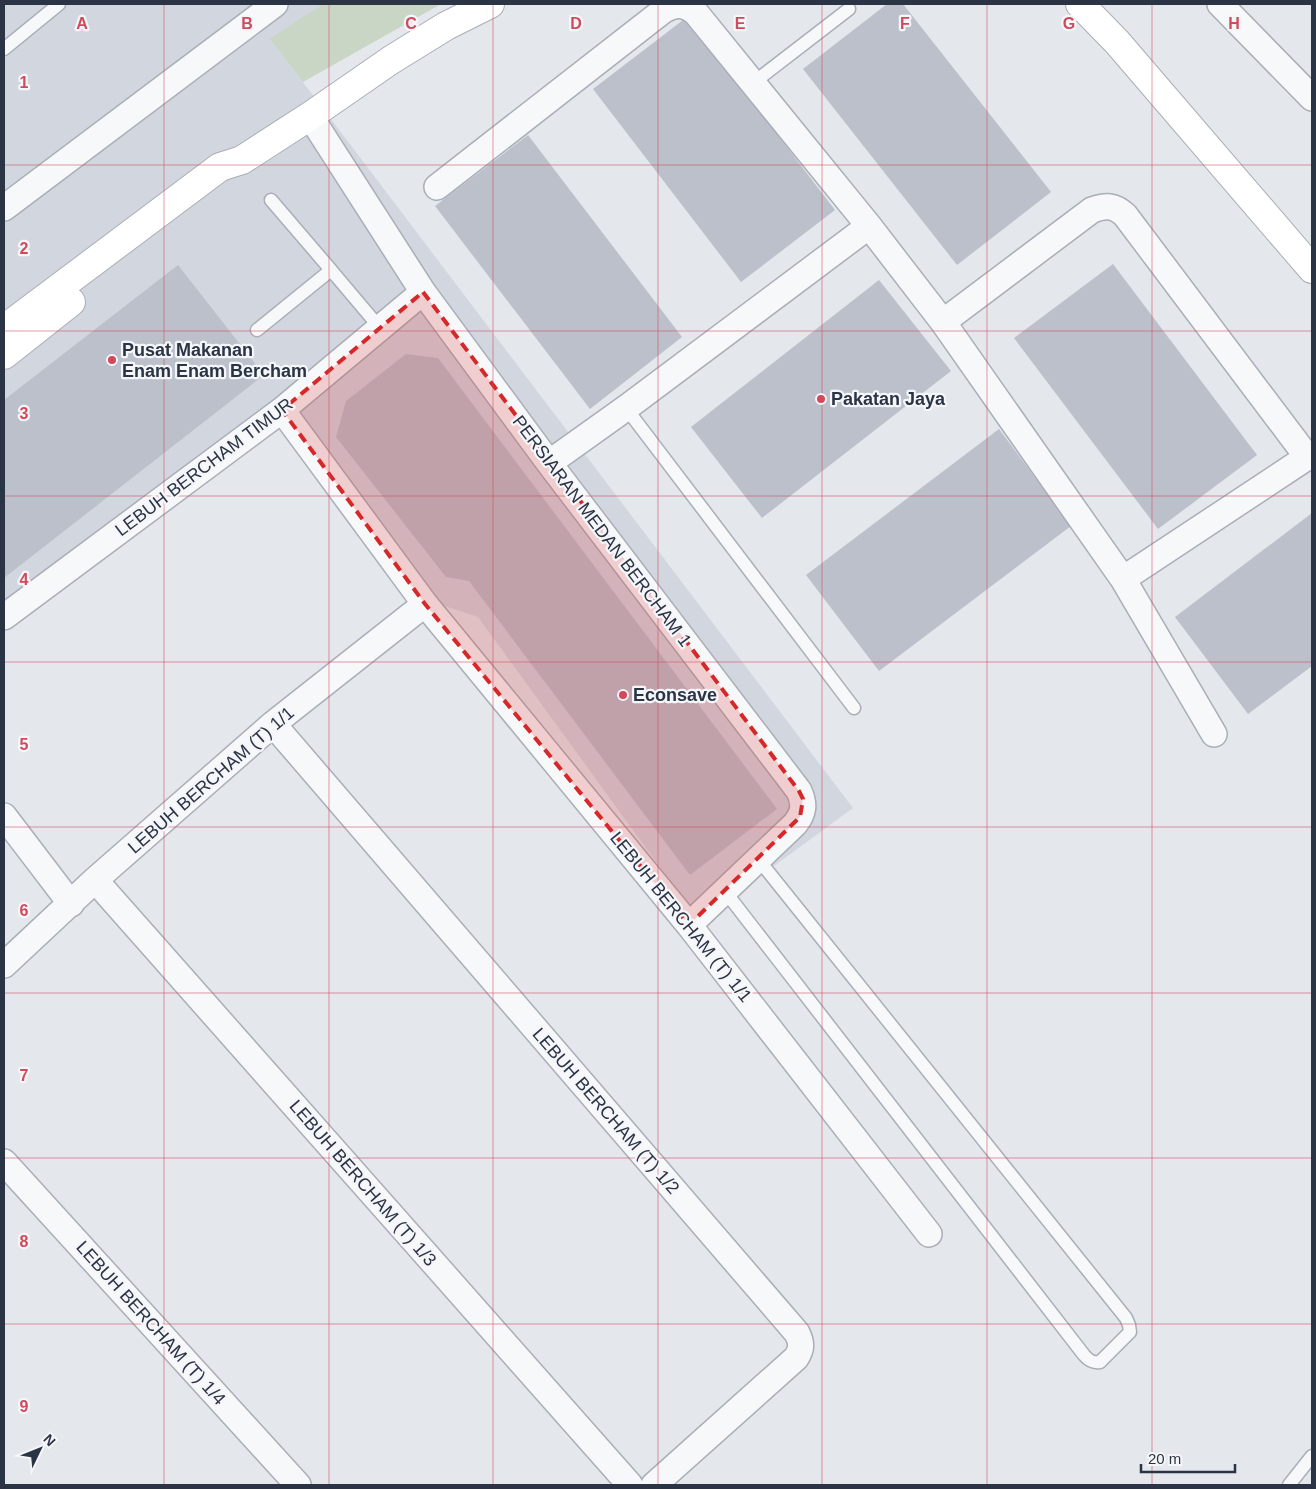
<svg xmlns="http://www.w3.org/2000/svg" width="1316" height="1489" viewBox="0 0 1316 1489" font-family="Helvetica,sans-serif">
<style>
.built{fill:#d2d6de}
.green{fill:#c9d6c5}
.building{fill:#bbc0ca}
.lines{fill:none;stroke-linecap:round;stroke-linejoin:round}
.lane-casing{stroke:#a9aeb7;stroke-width:15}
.street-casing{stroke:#a9aeb7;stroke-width:28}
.secondary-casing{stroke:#a9aeb7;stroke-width:30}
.lane{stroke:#f7f8fa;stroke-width:12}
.street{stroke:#f7f8fa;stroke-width:25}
.secondary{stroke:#fff;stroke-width:28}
.marked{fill:#d62828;fill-opacity:0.2;stroke:#d62828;stroke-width:4;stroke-dasharray:10 6;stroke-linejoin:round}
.grid{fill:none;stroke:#d1495b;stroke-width:1;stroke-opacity:0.55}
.poi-dot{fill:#d1495b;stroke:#f4f6f9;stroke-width:2}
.labels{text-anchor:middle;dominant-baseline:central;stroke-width:4.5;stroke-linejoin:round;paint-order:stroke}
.poi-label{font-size:18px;font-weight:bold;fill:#2b3445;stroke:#f4f6f9;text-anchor:start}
.street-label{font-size:18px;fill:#2b3445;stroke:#f4f6f9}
.grid-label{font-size:16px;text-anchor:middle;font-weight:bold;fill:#d1495b;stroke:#f4f6f9;stroke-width:4.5;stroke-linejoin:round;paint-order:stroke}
</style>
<rect width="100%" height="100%" fill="#e4e7ec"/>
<!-- built -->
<path class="built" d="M4 4H323L271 40 853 808 699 921 478 617 426 600 283 407 4 621Z"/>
<!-- green -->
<path class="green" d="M323 4H441L303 82 270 39Z"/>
<!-- building -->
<path class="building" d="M887 4H903L1051 192 957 265 803 69Z
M687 17 835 210 741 282 593 89Z
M528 135 682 337 590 409 435 206Z
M1113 264 1257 455 1158 529 1014 338Z
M178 265 264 375 4 578V400Z
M879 280 951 371 762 518 691 427Z
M406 354 438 358 777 809 690 875 469 581 446 577 336 437 346 401Z
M999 429 1071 526 879 671 806 575Z
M1312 513V666L1248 714 1175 617Z"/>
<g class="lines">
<!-- lane casing -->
<g class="lane-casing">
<path id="lane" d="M4 49 59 4
M753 83 849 9
M271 200 331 270
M257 330 331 270 380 328
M626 408 854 708
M724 890 1084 1355C1089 1361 1093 1363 1100 1362L1130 1332 1129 1325 1126 1318 758 859
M1289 1485 1312 1456"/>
</g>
<!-- street casing -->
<g class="street-casing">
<path id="street" d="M1220 4 1312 98
M310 116 423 292 549 463 799 791C805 804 804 813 795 824L689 925
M437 187 664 10C677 3 685 4 696 13L869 226 943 322 1123 579 1312 454
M4 208 275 4
M943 322 1092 210C1106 205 1114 205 1125 215L1308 458
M549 463 626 408 869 226
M1123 579 1214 734
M425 604 689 925 929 1234
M4 617 282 410 423 292
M273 724 797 1333C802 1343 802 1349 796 1358L654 1485
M4 816 71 904
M95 880 630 1485
M4 965 95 880 273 724 425 604 282 410
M4 1162 298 1485"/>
</g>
<!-- secondary casing -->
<g class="secondary-casing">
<path id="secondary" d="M1080 4 1117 42 1312 269
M4 329 220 167 242 160 310 116 391 60 446 26 490 4
M4 355 71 302"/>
</g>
<!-- lane -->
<use href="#lane" class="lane"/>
<!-- street -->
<use href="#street" class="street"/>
<!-- secondary -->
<use href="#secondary" class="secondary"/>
</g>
<!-- marked area -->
<path class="marked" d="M423 292 799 791 803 799 800 817 689 925 425 604 282 410Z"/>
<!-- grid -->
<path class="grid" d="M164 4V1485M329 4V1485M493 4V1485M658 4V1485M822 4V1485M987 4V1485M1152 4V1485M4 165H1312M4 331H1312M4 496H1312M4 662H1312M4 827H1312M4 993H1312M4 1158H1312M4 1324H1312"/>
<!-- markers -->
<g class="poi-dot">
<circle cx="112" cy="360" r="5"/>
<circle cx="821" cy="399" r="5"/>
<circle cx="623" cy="695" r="5"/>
</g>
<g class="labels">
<!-- poi labels -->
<g class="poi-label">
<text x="122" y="350">Pusat Makanan<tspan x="122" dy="21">Enam Enam Bercham</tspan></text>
<text x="831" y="399">Pakatan Jaya</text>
<text x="633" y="695">Econsave</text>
</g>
<!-- street labels -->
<g class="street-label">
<text transform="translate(204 467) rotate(-37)">LEBUH BERCHAM TIMUR</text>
<text transform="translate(602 531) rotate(53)">PERSIARAN MEDAN BERCHAM 1</text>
<text transform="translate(211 780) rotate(-41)">LEBUH BERCHAM (T) 1/1</text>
<text transform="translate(681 917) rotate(51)">LEBUH BERCHAM (T) 1/1</text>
<text transform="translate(606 1111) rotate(49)">LEBUH BERCHAM (T) 1/2</text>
<text transform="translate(363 1183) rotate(49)">LEBUH BERCHAM (T) 1/3</text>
<text transform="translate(151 1323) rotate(48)">LEBUH BERCHAM (T) 1/4</text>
</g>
</g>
<g class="grid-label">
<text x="82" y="29">A</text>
<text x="247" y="29">B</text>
<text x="411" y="29">C</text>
<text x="576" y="29">D</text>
<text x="740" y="29">E</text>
<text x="905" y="29">F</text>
<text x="1069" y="29">G</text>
<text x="1234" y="29">H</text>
<text x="24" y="88">1</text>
<text x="24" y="254">2</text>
<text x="24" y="419">3</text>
<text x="24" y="585">4</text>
<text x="24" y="750">5</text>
<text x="24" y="916">6</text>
<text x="24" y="1081">7</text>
<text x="24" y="1247">8</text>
<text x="24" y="1412">9</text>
</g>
<!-- border -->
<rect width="1316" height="1489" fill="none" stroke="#2b3445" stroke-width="10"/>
<!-- north arrow -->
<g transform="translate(40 1449) rotate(47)" stroke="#f4f6f9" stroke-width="4" paint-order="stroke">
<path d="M0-4L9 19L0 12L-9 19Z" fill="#2b3445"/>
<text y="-8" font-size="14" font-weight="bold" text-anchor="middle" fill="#2b3445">N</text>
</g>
<!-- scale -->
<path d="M1141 1464v8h94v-8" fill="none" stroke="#2b3445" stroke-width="2.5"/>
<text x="1148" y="1464" font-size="15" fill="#2b3445" stroke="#f4f6f9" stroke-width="4" paint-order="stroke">20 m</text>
</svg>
